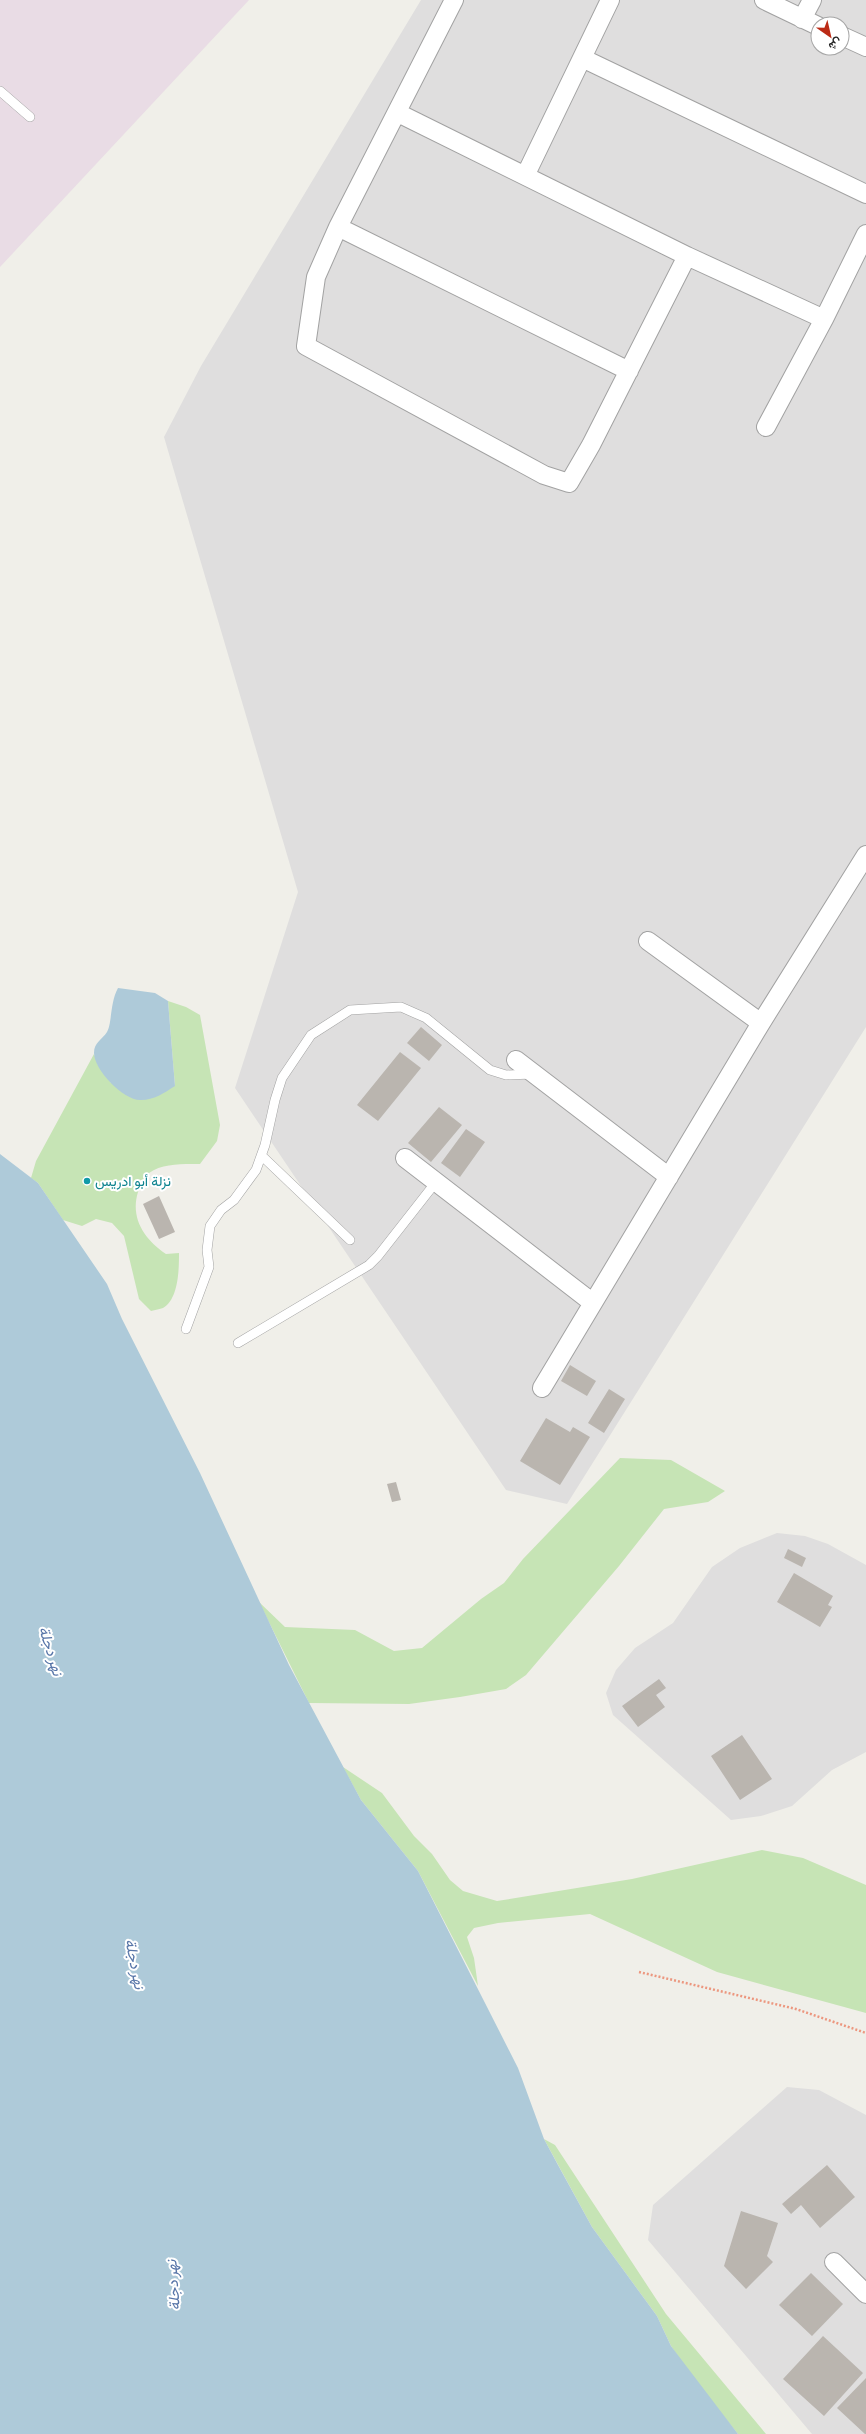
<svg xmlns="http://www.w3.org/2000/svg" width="866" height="2434" viewBox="0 0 866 2434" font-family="Signika,Vazirmatn,sans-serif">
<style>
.residential{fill:#dfdede;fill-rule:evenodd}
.industrial{fill:#e9dce5}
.grass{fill:#c6e4b5}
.water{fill:#aecad9}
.building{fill:#bab5af}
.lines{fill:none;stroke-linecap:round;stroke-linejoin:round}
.service-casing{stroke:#a2a2a2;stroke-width:10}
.minor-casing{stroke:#a2a2a2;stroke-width:20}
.path{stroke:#ec977f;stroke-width:2.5;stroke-dasharray:2 2;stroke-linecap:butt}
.service{stroke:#fff;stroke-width:9}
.minor{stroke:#fff;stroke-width:18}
.culture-dot{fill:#0f9aa8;stroke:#fff;stroke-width:1.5}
.labels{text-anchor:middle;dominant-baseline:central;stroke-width:4;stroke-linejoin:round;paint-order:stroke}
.culture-label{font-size:14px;fill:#0d838f;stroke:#fff;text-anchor:start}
.water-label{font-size:15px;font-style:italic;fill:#5775a8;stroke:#fff}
</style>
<rect width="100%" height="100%" fill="#f0efe9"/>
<!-- residential -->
<path class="residential" d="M421 0H866V1027L567 1504 506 1490 235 1088 298 892 164 437 201 366ZM818 24H842V48H818Z
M777 1533 805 1536 828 1544 866 1565V1752L832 1770 792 1806 761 1816 731 1820 613 1715 606 1693 616 1670 635 1648 673 1623 712 1567 740 1548Z
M787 2087 819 2090 866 2115V2434H812L648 2240 653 2205Z"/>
<!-- industrial -->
<path class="industrial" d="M0 0H249L0 267Z"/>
<!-- grass -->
<path class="grass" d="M168 1001 186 1007 200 1015 220 1125 217 1141 200 1164C183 1164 163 1163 149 1173 144 1177 140 1187 138 1192 130 1218 144 1239 166 1254L179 1253C179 1268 179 1299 163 1308 160 1309 155 1310 151 1311L139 1299 124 1236 112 1223 96 1219 82 1226 63 1220 38 1183 31 1178 36 1161 94 1054 98 1065 111 1083 175 1086Z
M620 1458 671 1460 725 1491 708 1502 664 1509 619 1566 526 1675 506 1689 460 1697 409 1704 309 1703 259 1602 285 1627 355 1630 394 1651 422 1648 481 1599 504 1583 523 1559Z
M343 1767 382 1793 414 1836 432 1854 450 1880 463 1891 497 1901 632 1879 762 1850 803 1858 866 1885V2013L717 1972 590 1914 498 1923 474 1928 467 1937 474 1958 478 1986 418 1871 361 1800Z
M544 2139 555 2145 666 2314 766 2434H738L692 2377 671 2346 657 2316 592 2227Z"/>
<!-- water -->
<path class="water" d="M118 988 155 993 168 1001 175 1086C164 1093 154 1100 141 1100 124 1101 94 1070 94 1053 94 1042 102 1040 107 1032 112 1024 110 1002 118 988Z
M0 1154 38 1183 107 1284 122 1319 200 1473 289 1665 361 1800 418 1871 518 2068 544 2139 558 2165 592 2227 657 2316 671 2346 738 2434H0Z"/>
<!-- building -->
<path class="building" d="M421 1027 442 1045 429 1061 407 1043Z
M400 1052 421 1068 378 1121 357 1105Z
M439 1107 462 1125 431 1162 408 1143Z
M466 1129 485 1142 460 1177 441 1163Z
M159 1196 175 1232 159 1239 143 1204Z
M570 1365 596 1381 587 1396 561 1381Z
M609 1389 625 1399 604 1433 588 1423Z
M546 1418 570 1432 573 1427 590 1437 560 1485 520 1461Z
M396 1482 401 1500 392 1502 387 1484Z
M788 1549 806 1558 802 1567 784 1558Z
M794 1573 833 1596 828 1605 832 1607 820 1627 777 1602Z
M659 1679 666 1688 656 1695 665 1707 638 1727 622 1706Z
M742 1735 772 1779 740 1800 711 1756Z
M827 2165 855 2197 820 2228 801 2205 791 2214 782 2204Z
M741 2211 778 2223 767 2256 773 2262 746 2289 724 2266Z
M811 2273 843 2304 812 2336 779 2305Z
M823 2336 863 2373 824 2416 783 2379Z
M866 2378V2434H865L837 2408Z"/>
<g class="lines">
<!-- service casing -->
<g class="service-casing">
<path id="service" d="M0 91 30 117
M262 1156 350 1240
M186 1329 209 1267 207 1250 210 1226 221 1210 234 1200 256 1170 265 1145 275 1100 282 1078 311 1035 350 1010 401 1007 426 1018 490 1070 506 1075 532 1074
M238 1343 369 1265 378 1256 436 1182"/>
</g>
<!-- minor casing -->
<g class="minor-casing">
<path id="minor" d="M454 0 338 227 316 277 306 346 544 475 569 483 591 445 687 256
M764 0 818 26
M802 19 812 0
M842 36 866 47
M582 58 866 194
M398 113 687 256 824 319
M526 174 610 0
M338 227 629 371
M766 427 824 319 866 234
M648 941 761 1023
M516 1060 669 1177
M405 1158 593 1303
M542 1388 761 1023 866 855
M834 2262 866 2294"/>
</g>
<!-- path -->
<path class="path" d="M639 1972 796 2009 866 2033"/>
<!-- service -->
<use href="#service" class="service"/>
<!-- minor -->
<use href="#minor" class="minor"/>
</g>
<!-- markers -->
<circle class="culture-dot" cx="87" cy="1181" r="4"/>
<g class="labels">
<!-- culture labels -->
<g class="culture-label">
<text x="95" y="1181">نزلة أبو ادريس</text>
</g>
<!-- water labels -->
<g class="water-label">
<text transform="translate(51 1651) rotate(73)">نهر دجلة</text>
<text transform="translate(135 1964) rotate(79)">نهر دجلة</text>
<text transform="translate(173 2285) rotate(-94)">نهر دجلة</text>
</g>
</g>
<!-- north arrow -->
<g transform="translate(830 36) rotate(146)"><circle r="19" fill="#ffffff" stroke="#a6a6a6"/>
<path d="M0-3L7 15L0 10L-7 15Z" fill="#bc2b16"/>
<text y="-6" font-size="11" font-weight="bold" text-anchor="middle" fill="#212121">ش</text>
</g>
</svg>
